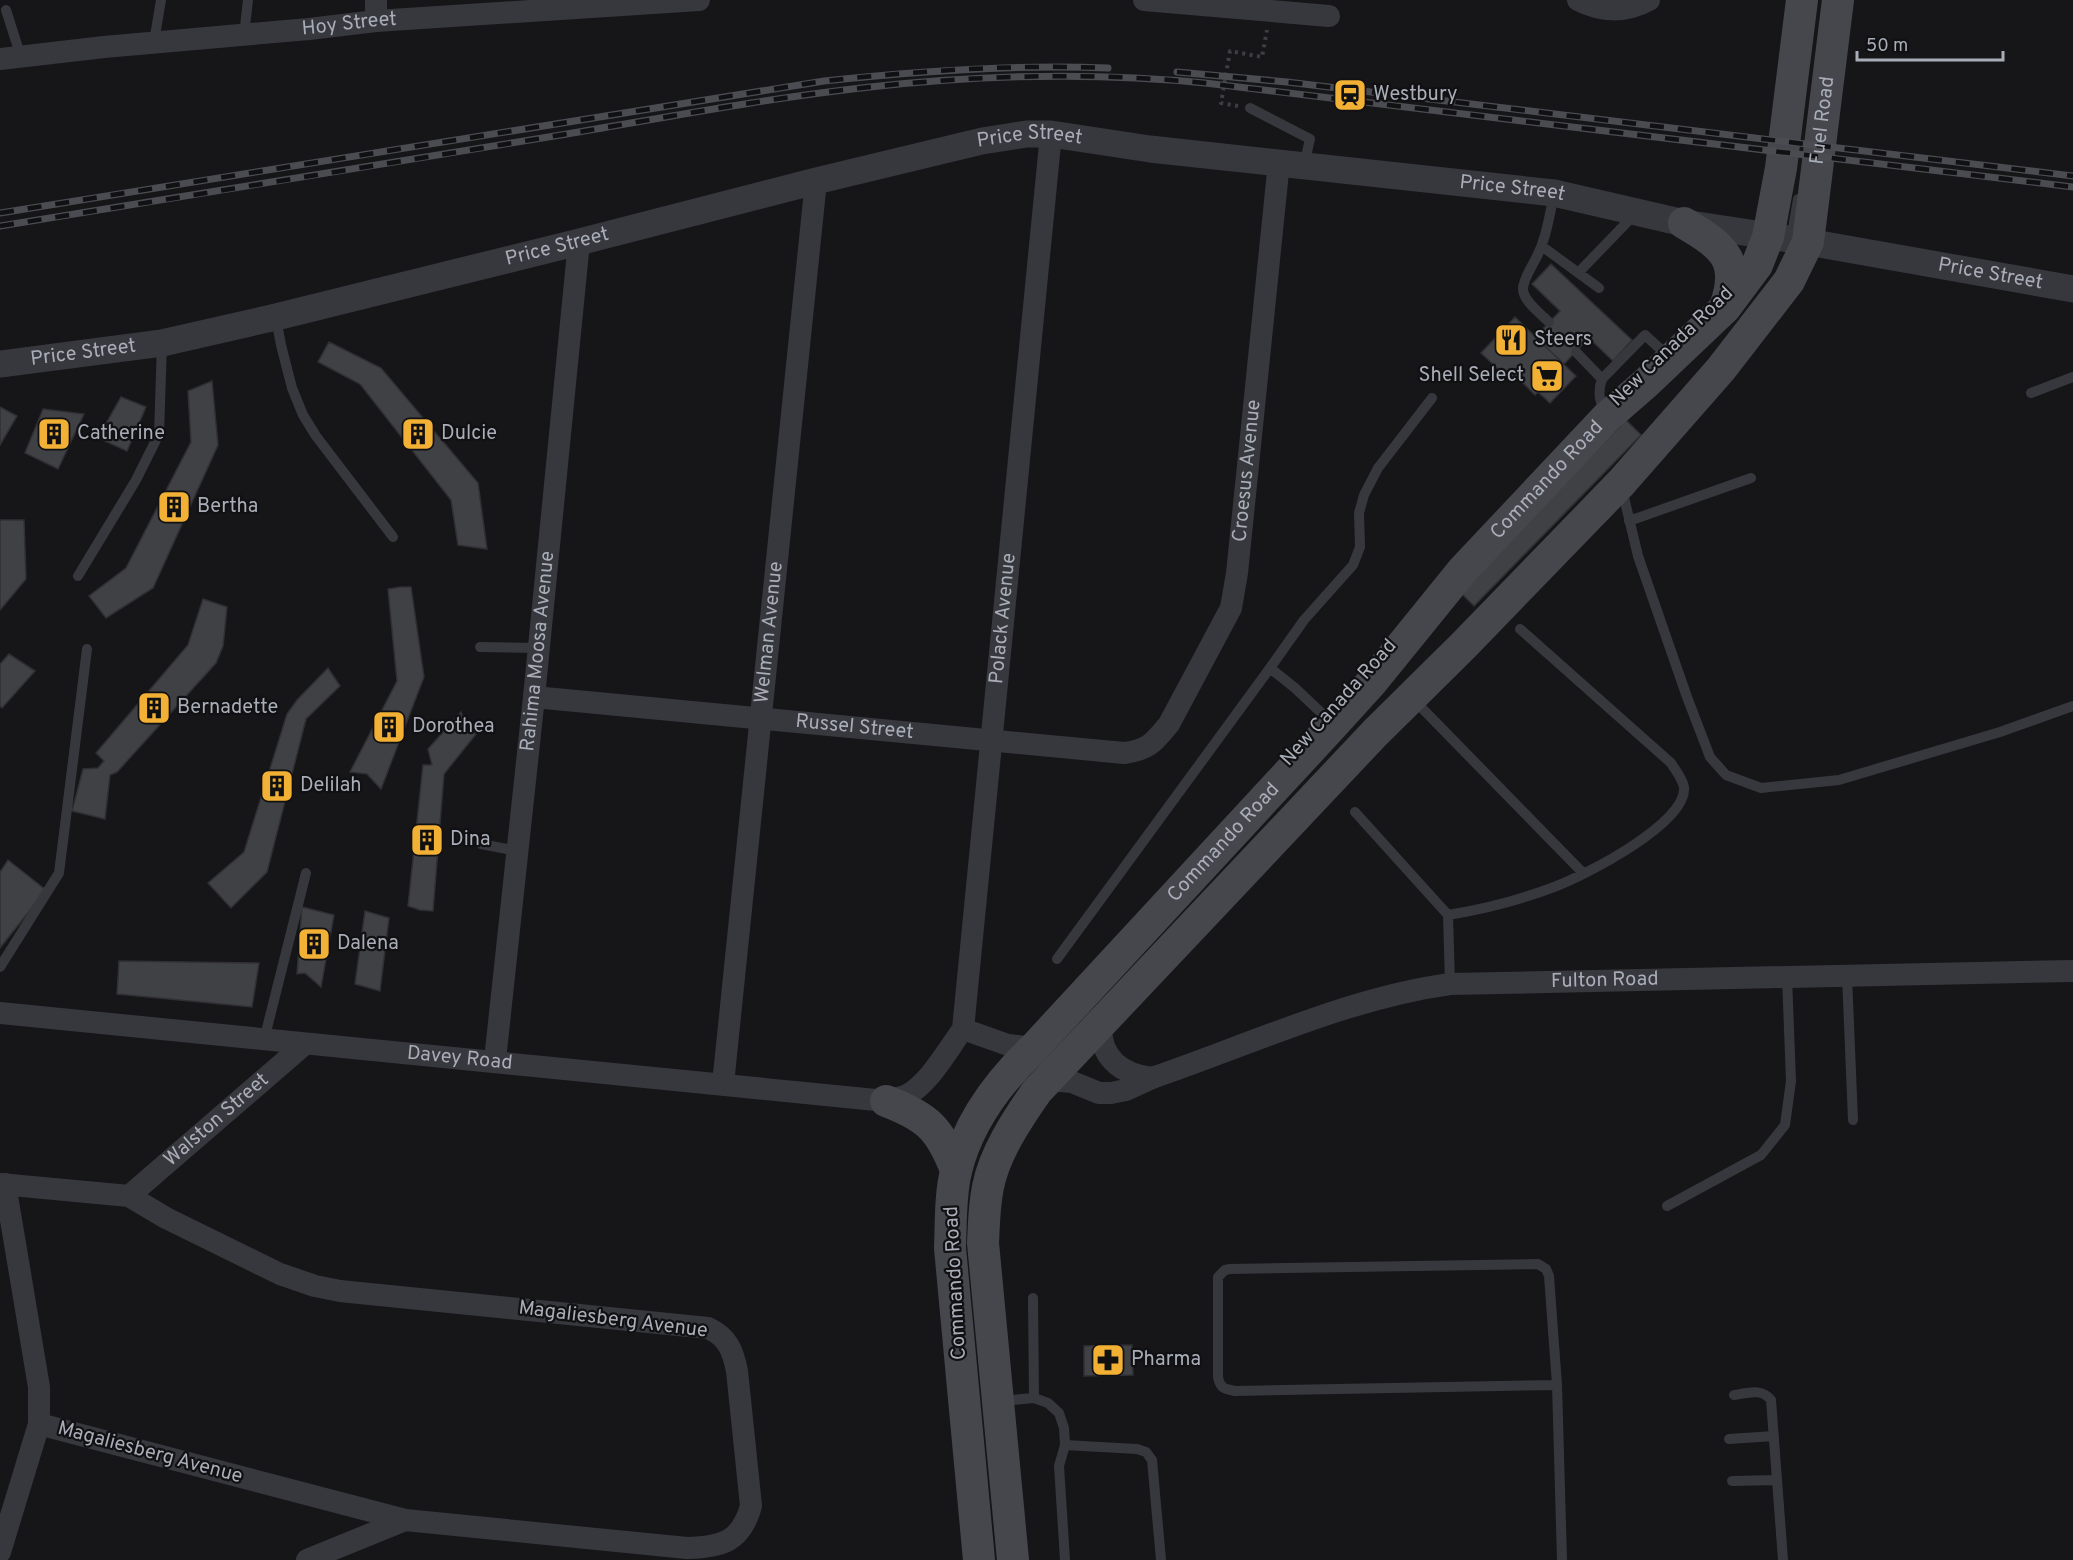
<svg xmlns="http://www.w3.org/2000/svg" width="2073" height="1560" viewBox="0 0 2073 1560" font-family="Overpass,sans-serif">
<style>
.building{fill:#404145;stroke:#303034;stroke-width:1.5}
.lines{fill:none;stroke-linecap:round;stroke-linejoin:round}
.path{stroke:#3d3f44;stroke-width:4;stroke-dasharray:3 4.5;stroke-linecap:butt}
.service{stroke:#37383d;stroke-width:10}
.minor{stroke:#37383d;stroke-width:22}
.tertiary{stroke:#37383d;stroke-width:27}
.secondary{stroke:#45474d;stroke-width:32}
.rail-casing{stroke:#4a4c52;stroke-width:7}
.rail{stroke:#111113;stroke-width:4.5;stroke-dasharray:14;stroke-linecap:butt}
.labels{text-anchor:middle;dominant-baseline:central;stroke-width:4.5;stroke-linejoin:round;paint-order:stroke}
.street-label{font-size:20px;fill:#a8adb8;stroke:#111113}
.poi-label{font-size:20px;fill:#a8adb8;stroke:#111113;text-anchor:start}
</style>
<rect width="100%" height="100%" fill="#161618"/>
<!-- building -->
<path class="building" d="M1551 264 1632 340 1613 361 1589 338 1564 364 1535 337 1560 311 1532 284Z
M1515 317 1576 376 1550 403 1538 392 1535 395 1516 376 1511 381 1481 353Z
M329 342 381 368 478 483 487 549 458 545 451 500 360 384 318 362Z
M212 381 218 445 153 588 106 618 89 596 126 568 191 442 188 391Z
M121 397 146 407 127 451 98 438Z
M0 407 17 416 0 445Z
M43 409 84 414 58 469 25 453Z
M1626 420 1641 435 1474 606 1459 591Z
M0 520H24L26 579 0 610Z
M400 587H411L424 677 381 789 367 774 350 772 397 681 388 589Z
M203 599 227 607 223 646 216 663 117 772 110 775 105 819 72 811 83 769 98 768 104 761 96 753 188 645Z
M9 654 35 671 2 708 0 706V664Z
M328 668 340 686 306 719 267 872 231 908 208 883 244 852 287 714 297 700Z
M461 712 465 722 476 734 444 774 433 911 420 910 408 906 423 765H432L428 749Z
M8 860 46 890 0 948V872Z
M302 907 334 915 321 987 305 973 297 974Z
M365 911 389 918 380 991 355 984Z
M119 961 259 963 252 1007 117 994Z
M1132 1345 1133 1375 1084 1376V1346Z"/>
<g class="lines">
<!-- path -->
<path class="path" d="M1238 106 1221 103 1230 51 1262 57 1267 30"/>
<!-- service -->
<path class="service" d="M6 10 21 57
M244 35 248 0
M154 42 161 0
M1250 108 1310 139 1304 165
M1791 240 1798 199
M1543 247 1599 288
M1579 272 1635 214
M276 319 281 345 292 388 303 415 316 436 393 537
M1549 322C1541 314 1523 301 1523 289 1523 280 1530 270 1534 262 1546 241 1549 218 1554 194
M1576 352 1602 379
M2031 393 2073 377
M1606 415C1600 402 1597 393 1602 379L1645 335 1669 357
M1622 489 1638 556 1687 697 1710 757 1726 775 1761 788 1839 780 2000 732 2073 706
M1629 521 1751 478
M78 576 136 480 159 434 162 343
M480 647 539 648
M1414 700 1583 873
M1331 722 1295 688 1270 668 1304 620 1353 565 1360 547 1359 513 1364 495 1378 468 1432 398
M1355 812 1448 915
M481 844 517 851
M1057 959 1270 668
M0 967 59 873 87 649
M1847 976 1853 1120
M1450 984 1448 915C1485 909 1520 900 1554 887 1584 876 1688 823 1684 787 1682 778 1676 771 1671 763L1520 629
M264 1040 306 873
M1667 1206 1761 1155 1785 1125 1791 1081 1787 977
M1033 1298 1034 1398
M1557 1385 1235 1391C1224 1389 1220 1388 1218 1377V1277L1225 1270 1230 1269 1538 1264 1546 1269 1549 1276 1557 1385 1562 1560
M1734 1395C1748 1393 1762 1388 1771 1400L1783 1560
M1001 1401 1034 1398 1048 1403 1059 1413 1064 1428 1065 1445 1059 1466 1065 1560
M1729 1439 1774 1436
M1065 1445 1137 1449 1146 1452 1152 1460 1161 1560
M1732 1481 1777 1480"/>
<!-- minor -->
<g class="minor">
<path d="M1144 0 1329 16"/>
<path d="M1578 0C1601 12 1626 13 1649 0"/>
<path d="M376 21V0"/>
<path id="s1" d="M0 59 104 47 309 29 376 21 699 0"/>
<path id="s2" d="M534 697 1124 753C1149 750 1154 742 1169 724L1231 608 1237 573 1279 162"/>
<path id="s3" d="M0 1013 886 1101C892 1099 899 1098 905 1096 928 1086 948 1049 963 1029L1051 134"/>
<path d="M1101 1023C1099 1057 1120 1074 1152 1078"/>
<path d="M963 1029 1008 1045 1034 1048"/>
<path id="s4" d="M495 1060 534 697 579 242"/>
<path id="s5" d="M1049 1080 1072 1082 1099 1093H1111L1126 1090 1152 1078C1249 1045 1348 998 1450 984L2073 971"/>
<path id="s6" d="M723 1084 816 181"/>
<path d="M0 1184 129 1196 166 1218 280 1274 315 1286 340 1291 708 1328C728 1337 733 1351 737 1371L751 1506C741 1542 722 1547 687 1548L405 1520 39 1424"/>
<path id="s7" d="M129 1196 305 1044"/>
<path d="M0 1552 39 1424V1387L5 1184"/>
<path d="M307 1560 405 1520"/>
</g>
<!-- tertiary -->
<path class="tertiary" id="s8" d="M0 364 162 343 276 317 579 242 816 181 982 141 1027 134H1051L1150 149 1554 193 1684 223 1808 242 2073 289"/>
<!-- secondary -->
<g class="secondary">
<path d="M1684 223C1723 246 1742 260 1725 307"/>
<path d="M886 1101C928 1117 940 1129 956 1170"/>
<path id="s9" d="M979 1560 950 1248C951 1223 950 1196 956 1171 968 1122 998 1082 1034 1048L1333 725 1372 682 1462 571 1607 417 1646 383 1725 308 1757 265 1768 237 1781 168 1802 0"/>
<path id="s10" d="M1013 1560 983 1243C984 1224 984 1206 988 1187 994 1154 1018 1118 1037 1091L1375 733 1464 645 1621 483 1721 369 1789 281 1808 242 1838 0"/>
</g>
<!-- rail casing -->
<g class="rail-casing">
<path id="rail" d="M1177 72 1287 82 2073 176
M0 213 824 81C918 71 1013 64 1108 68
M0 226C189 196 378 165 567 134 668 117 768 98 870 87 981 75 1094 72 1205 83L2073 187"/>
</g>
<!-- rail -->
<use href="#rail" class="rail"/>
</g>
<!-- icons -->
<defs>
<g id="station-square" transform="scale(1.725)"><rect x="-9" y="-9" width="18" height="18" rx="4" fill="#f2b134" stroke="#111113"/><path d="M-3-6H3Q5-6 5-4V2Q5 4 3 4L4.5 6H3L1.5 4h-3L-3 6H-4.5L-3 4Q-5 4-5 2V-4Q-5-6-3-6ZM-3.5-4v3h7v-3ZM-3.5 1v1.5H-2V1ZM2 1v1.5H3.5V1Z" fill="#111"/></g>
<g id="restaurant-square" transform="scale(1.725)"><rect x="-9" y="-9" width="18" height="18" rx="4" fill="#f2b134" stroke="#111113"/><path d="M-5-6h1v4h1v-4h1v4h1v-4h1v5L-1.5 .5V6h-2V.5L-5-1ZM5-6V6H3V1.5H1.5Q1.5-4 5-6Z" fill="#111"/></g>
<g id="supermarket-square" transform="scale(1.725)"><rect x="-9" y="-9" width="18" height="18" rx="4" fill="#f2b134" stroke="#111113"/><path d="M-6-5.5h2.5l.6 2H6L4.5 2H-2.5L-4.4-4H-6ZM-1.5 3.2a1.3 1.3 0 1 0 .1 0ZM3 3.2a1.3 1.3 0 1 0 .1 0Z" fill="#111"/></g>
<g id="building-square" transform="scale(1.725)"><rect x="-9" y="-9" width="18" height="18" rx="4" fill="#f2b134" stroke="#111113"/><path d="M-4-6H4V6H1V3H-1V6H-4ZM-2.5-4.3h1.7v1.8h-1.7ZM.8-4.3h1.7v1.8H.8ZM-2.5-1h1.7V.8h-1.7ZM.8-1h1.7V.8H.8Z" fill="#111"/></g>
<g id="pharmacy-square" transform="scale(1.725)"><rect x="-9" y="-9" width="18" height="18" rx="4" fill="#f2b134" stroke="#111113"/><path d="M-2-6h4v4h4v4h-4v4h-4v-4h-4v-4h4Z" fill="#111"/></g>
</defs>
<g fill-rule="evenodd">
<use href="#station-square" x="1350" y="95"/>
<use href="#restaurant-square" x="1511" y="340"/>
<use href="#supermarket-square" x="1547" y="376"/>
<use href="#building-square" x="54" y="434"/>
<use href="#building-square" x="418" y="434"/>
<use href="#building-square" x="174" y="507"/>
<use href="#building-square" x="154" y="708"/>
<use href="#building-square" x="389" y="727"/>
<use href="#building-square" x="277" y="786"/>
<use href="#building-square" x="427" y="840"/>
<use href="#building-square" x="314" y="944"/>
<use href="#pharmacy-square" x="1108" y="1360"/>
</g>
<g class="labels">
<!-- street labels -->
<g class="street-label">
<text stroke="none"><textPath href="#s1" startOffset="351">Hoy Street</textPath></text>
<text stroke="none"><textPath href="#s10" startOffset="1755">Fuel Road</textPath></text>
<text stroke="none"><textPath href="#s8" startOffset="1056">Price Street</textPath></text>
<text stroke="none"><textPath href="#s8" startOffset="1542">Price Street</textPath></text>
<text stroke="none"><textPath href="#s8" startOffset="570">Price Street</textPath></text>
<text stroke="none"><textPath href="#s8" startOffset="2028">Price Street</textPath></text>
<text transform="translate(1672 347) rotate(-44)">New Canada Road</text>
<text stroke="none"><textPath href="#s8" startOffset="84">Price Street</textPath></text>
<text stroke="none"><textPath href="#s2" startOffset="918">Croesus Avenue</textPath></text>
<text stroke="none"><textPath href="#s9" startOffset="1304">Commando Road</textPath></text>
<text stroke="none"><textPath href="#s3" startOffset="1412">Polack Avenue</textPath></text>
<text stroke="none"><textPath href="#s6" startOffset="454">Welman Avenue</textPath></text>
<text stroke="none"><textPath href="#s4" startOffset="411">Rahima Moosa Avenue</textPath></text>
<text transform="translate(1339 703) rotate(-48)">New Canada Road</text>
<text stroke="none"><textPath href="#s2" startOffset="322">Russel Street</textPath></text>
<text stroke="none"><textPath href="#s9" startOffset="818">Commando Road</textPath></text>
<text stroke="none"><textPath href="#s5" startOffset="576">Fulton Road</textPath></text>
<text stroke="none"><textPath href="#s3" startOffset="462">Davey Road</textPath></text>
<text stroke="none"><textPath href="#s7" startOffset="116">Walston Street</textPath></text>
<text transform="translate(956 1283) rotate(-93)">Commando Road</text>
<text transform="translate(613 1320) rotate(7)">Magaliesberg Avenue</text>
<text transform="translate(150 1453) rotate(15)">Magaliesberg Avenue</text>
</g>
<!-- poi labels -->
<g class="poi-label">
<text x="1373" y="95">Westbury</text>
<text x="1534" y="340">Steers</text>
<text x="1524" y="376" text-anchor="end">Shell Select</text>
<text x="77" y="434">Catherine</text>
<text x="441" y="434">Dulcie</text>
<text x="197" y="507">Bertha</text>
<text x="177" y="708">Bernadette</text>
<text x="412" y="727">Dorothea</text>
<text x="300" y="786">Delilah</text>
<text x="450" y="840">Dina</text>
<text x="337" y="944">Dalena</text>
<text x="1131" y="1360">Pharma</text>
</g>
</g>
<!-- scale -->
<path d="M1857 51v9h146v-9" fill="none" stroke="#a8adb8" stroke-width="3"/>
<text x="1866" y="51" font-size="18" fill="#a8adb8" stroke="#111113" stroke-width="4.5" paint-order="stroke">50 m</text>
</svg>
